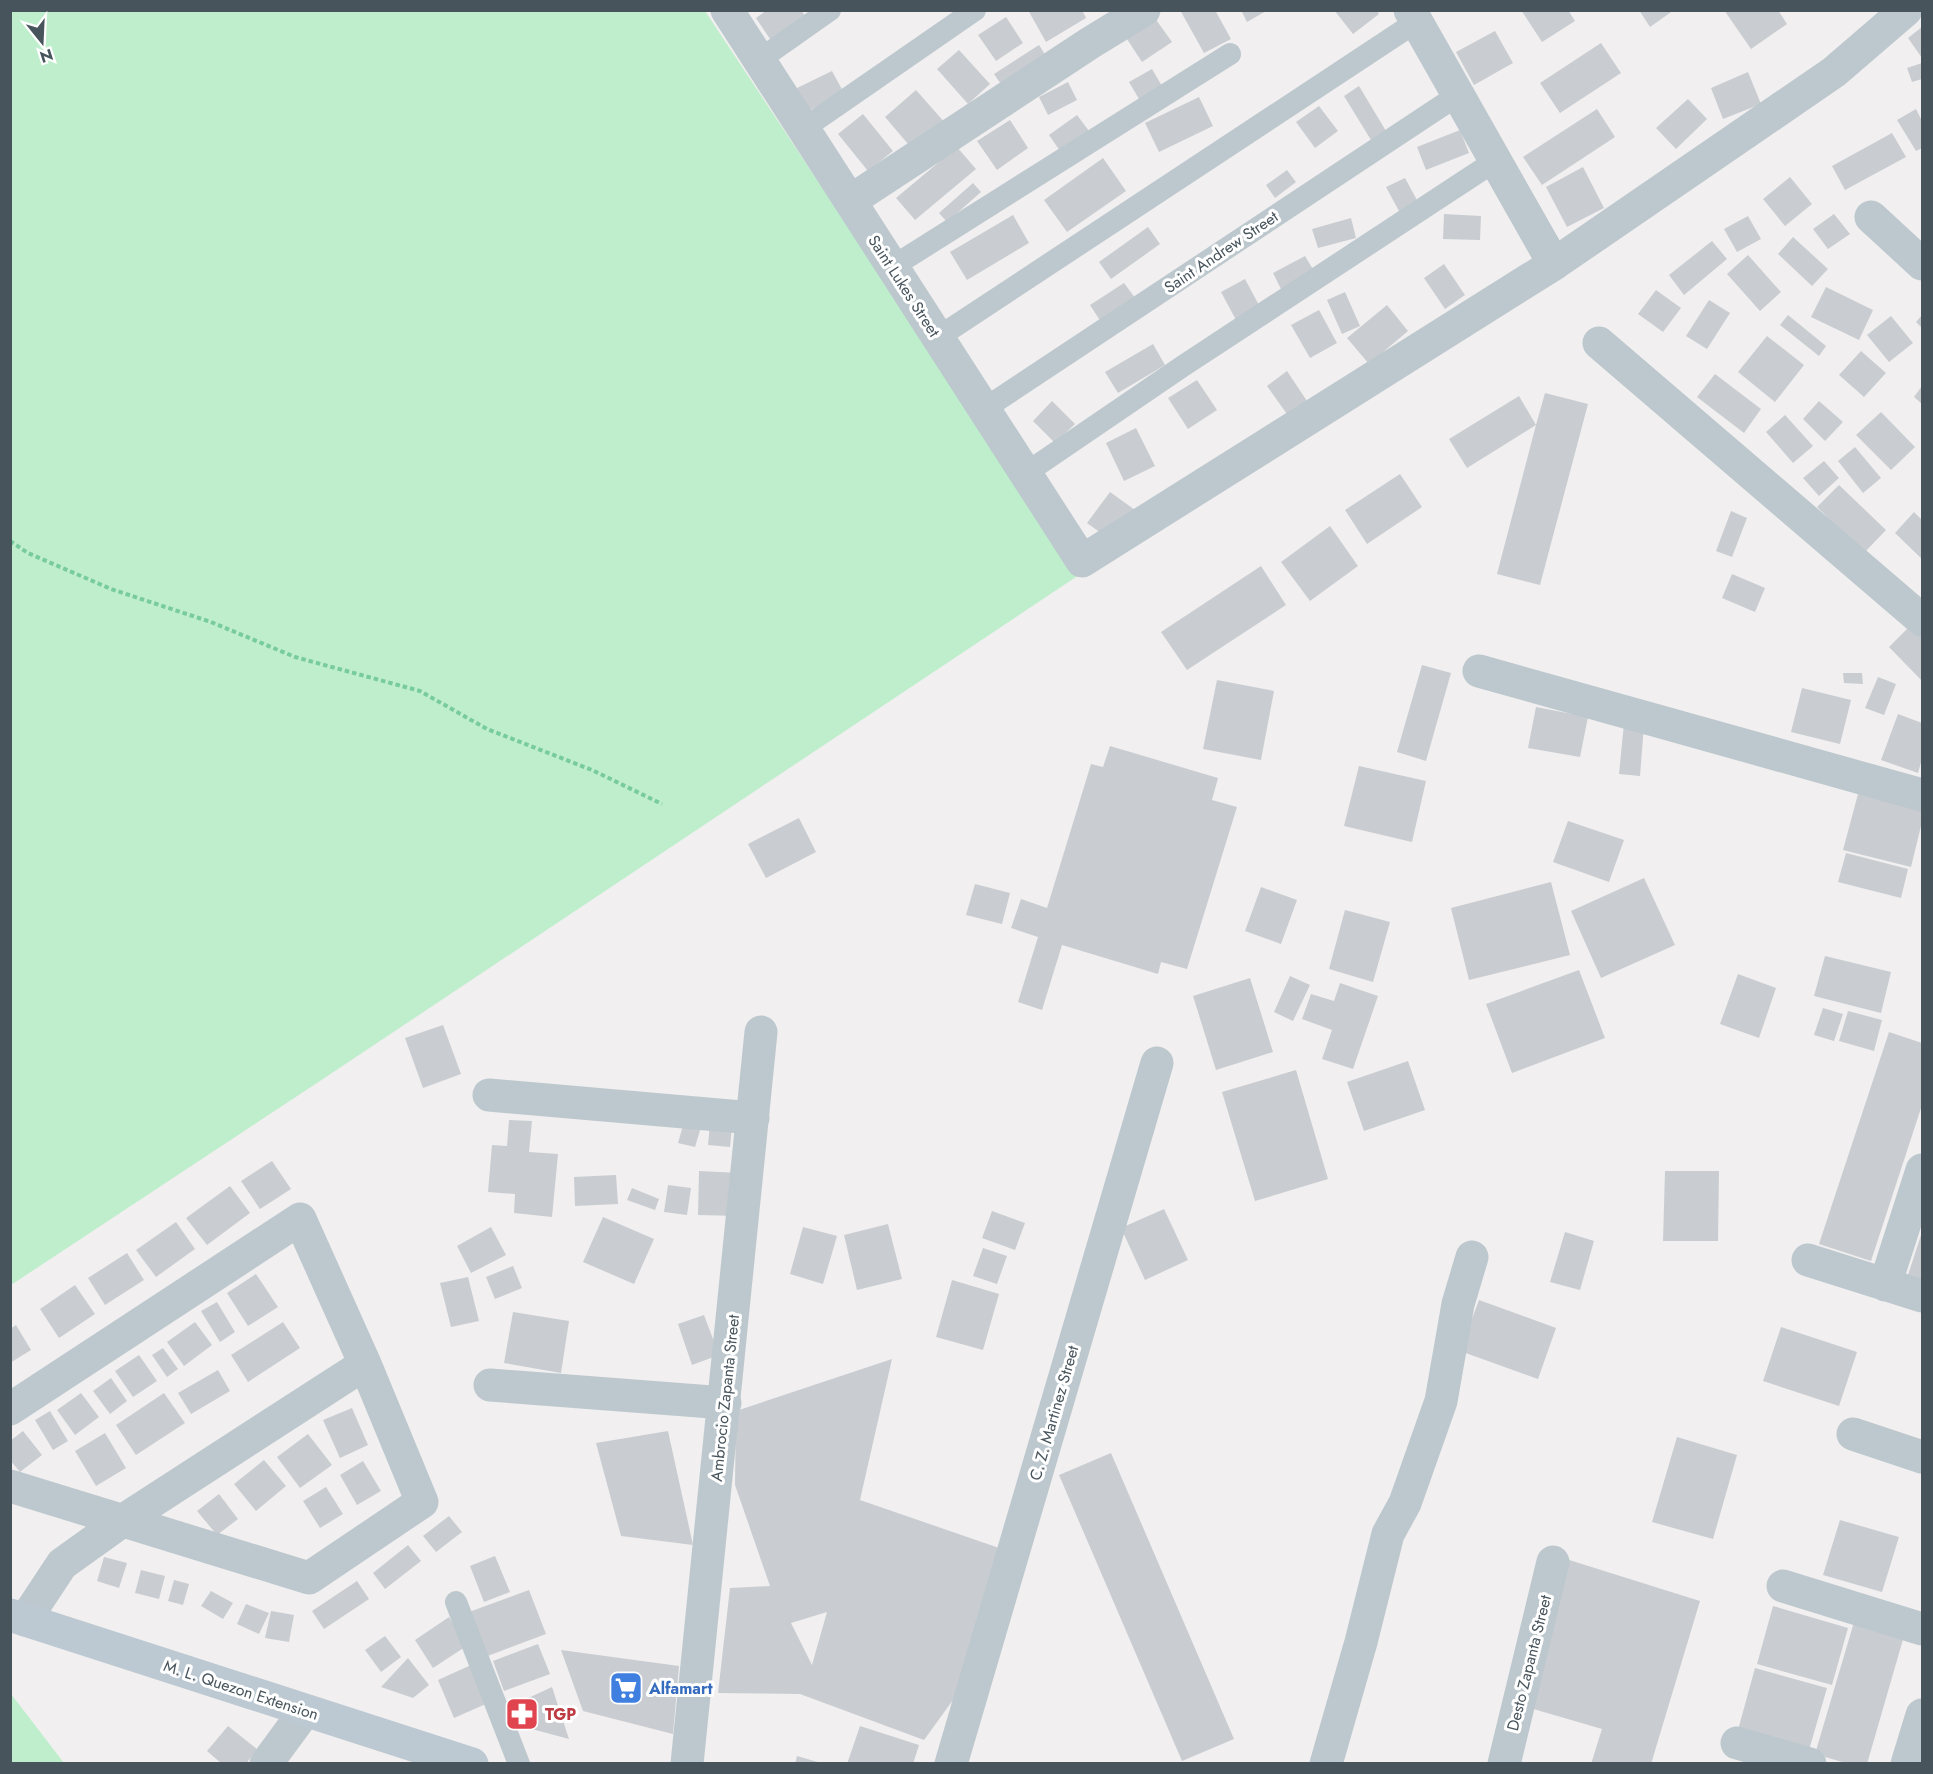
<svg xmlns="http://www.w3.org/2000/svg" width="1933" height="1774" viewBox="0 0 1933 1774" font-family="Jost,sans-serif">
<style>
.green{fill:#bfeecc}
.building{fill:#c9cdd1;fill-rule:evenodd}
.lines{fill:none;stroke-linecap:round;stroke-linejoin:round}
.path{stroke:#78cb9a;stroke-width:4;stroke-dasharray:4.5 3;stroke-linecap:butt}
.service{stroke:#bdc8ce;stroke-width:22}
.minor{stroke:#bdc8ce;stroke-width:33}
.secondary{stroke:#bdc9d2;stroke-width:33}
.labels{text-anchor:middle;dominant-baseline:central;stroke-width:6;stroke-linejoin:round;paint-order:stroke}
.street-label{font-size:16px;fill:#47545c;stroke:#fff}
.shop-label{font-size:16px;font-weight:bold;fill:#366cbe;stroke:#fff;text-anchor:start}
.health-label{font-size:16px;font-weight:bold;fill:#be3a42;stroke:#fff;text-anchor:start}
</style>
<rect width="100%" height="100%" fill="#f1efef"/>
<!-- green -->
<path class="green" d="M11 11H705L1079 575 323 1079 11 1285Z
M10 1694H11L64 1763H11Z"/>
<!-- building -->
<path class="building" d="M767 10H801L807 19 772 42 756 18Z
M1028 10H1082L1086 18 1046 42Z
M1180 10H1215L1231 39 1204 53Z
M1241 10H1268L1247 22Z
M1334 10H1377L1379 14 1353 34Z
M1521 10H1568L1575 21 1542 42Z
M1639 10H1674L1650 27Z
M1724 10H1778L1787 24 1751 49Z
M1152 14 1172 42 1142 62 1123 33Z
M1006 17 1023 43 996 61 978 35Z
M1922 27V58L1908 38Z
M1495 31 1513 63 1474 85 1456 52Z
M1601 43 1621 73 1560 113 1540 83Z
M1039 45 1049 61 1005 90 994 74Z
M959 50 990 84 968 104 937 69Z
M1922 63V79L1912 82 1907 68Z
M1152 69 1162 86 1139 99 1129 82Z
M832 71 844 93 808 111 797 88Z
M1748 72 1761 104 1723 119 1711 88Z
M1068 82 1077 100 1048 115 1039 97Z
M1359 86 1386 131 1371 140 1344 96Z
M916 90 946 124 914 151 885 117Z
M1199 97 1213 126 1159 152 1145 123Z
M1688 99 1707 119 1676 149 1656 128Z
M1319 106 1338 131 1315 148 1296 122Z
M1597 109 1615 137 1542 185 1523 157Z
M1916 109 1922 121V148L1916 151 1897 120Z
M863 114 893 151 868 171 838 134Z
M1077 115 1089 131 1060 151 1049 135Z
M1010 120 1028 148 997 170 977 141Z
M1460 130 1469 153 1426 170 1417 147Z
M1892 133 1906 157 1845 190 1832 166Z
M957 147 976 169 915 220 896 198Z
M1103 158 1126 191 1067 232 1044 200Z
M1583 167 1604 208 1567 227 1546 187Z
M1287 170 1296 182 1275 198 1266 185Z
M1790 177 1812 204 1785 226 1763 199Z
M1405 178 1418 202 1399 211 1386 187Z
M973 183 981 192 947 222 939 213Z
M1444 214 1481 216 1480 240 1443 239Z
M1834 214 1850 234 1828 249 1813 229Z
M1013 215 1029 243 967 280 950 252Z
M1748 216 1761 239 1737 252 1724 229Z
M1351 218 1356 238 1318 248 1312 229Z
M1148 227 1160 244 1111 279 1099 262Z
M1793 237 1828 269 1812 286 1778 254Z
M1712 241 1727 259 1684 295 1669 275Z
M1748 255 1781 292 1760 311 1727 274Z
M1305 256 1314 271 1281 289 1273 273Z
M1444 264 1465 295 1445 309 1424 278Z
M1245 279 1260 307 1236 320 1221 292Z
M1124 283 1136 299 1101 322 1090 305Z
M1826 287 1873 310 1859 340 1811 317Z
M1656 290 1681 308 1663 332 1638 314Z
M1345 292 1360 326 1342 334 1327 300Z
M1709 300 1730 313 1707 349 1686 336Z
M1387 305 1408 331 1369 364 1347 338Z
M1319 310 1337 343 1310 358 1291 325Z
M1788 315 1826 346 1819 356 1780 325Z
M1922 315V328L1916 322Z
M1891 316 1913 343 1889 362 1867 335Z
M1767 336 1804 365 1775 402 1738 372Z
M1153 344 1165 365 1118 393 1105 372Z
M1861 351 1886 373 1864 397 1839 375Z
M1287 371 1307 401 1287 414 1267 386Z
M1715 374 1761 409 1744 433 1697 397Z
M1197 380 1217 410 1188 429 1168 398Z
M1922 386V404L1914 397Z
M1545 393 1588 404 1540 585 1497 574 1536 425 1467 468 1449 439 1519 396 1536 425Z
M1052 401 1075 424 1055 443 1033 421Z
M1819 401 1843 422 1825 441 1803 419Z
M1881 412 1915 447 1891 470 1856 435Z
M1785 415 1813 446 1793 463 1766 432Z
M1136 428 1155 466 1124 481 1106 443Z
M1855 447 1881 478 1863 493 1838 461Z
M1824 461 1839 478 1819 496 1803 478Z
M1400 474 1422 507 1367 544 1345 510Z
M1839 485 1886 530 1864 553 1817 507Z
M1110 492 1135 510 1112 541 1087 523Z
M1731 511 1747 518 1732 557 1716 551Z
M1914 512 1922 520V559L1895 533Z
M1330 526 1358 566 1310 601 1281 562Z
M1261 566 1286 605 1187 670 1161 632Z
M1732 574 1765 588 1755 612 1722 598Z
M1911 625 1922 636V681L1889 647Z
M1422 665 1451 673 1426 761 1397 752Z
M1843 673H1862L1863 684 1844 683Z
M1878 677 1896 684 1884 715 1865 708Z
M1217 680 1274 691 1261 760 1203 749Z
M1802 688 1851 700 1840 744 1791 732Z
M1536 707 1588 717 1580 757 1528 748Z
M1898 714 1922 723V759L1918 773 1881 760Z
M1624 723 1644 725 1640 776 1619 774Z
M1110 746 1218 778 1212 800 1237 807 1187 969 1161 962 1158 974 1062 945 1042 1010 1018 1002 1038 937 1011 928 1021 899 1047 908 1091 764 1103 767Z
M1359 766 1426 781 1412 842 1344 826Z
M1858 794 1922 810V822L1911 867 1843 850Z
M799 818 816 852 766 878 748 844Z
M1568 821 1624 840 1609 882 1553 862Z
M1846 853 1908 869 1901 898 1838 882Z
M1644 878 1675 945 1601 978 1571 911Z
M1551 882 1570 955 1469 980 1451 908Z
M975 884 1010 893 1002 924 966 915Z
M1261 887 1297 900 1281 944 1245 931Z
M1345 910 1390 922 1373 982 1329 969Z
M1825 956 1891 972 1881 1013 1814 996Z
M1579 970 1605 1038 1512 1073 1486 1004Z
M1738 974 1776 988 1759 1038 1720 1024Z
M1290 976 1310 985 1293 1021 1274 1012Z
M1250 978 1273 1052 1216 1070 1193 996Z
M1340 983 1378 996 1353 1069 1322 1059 1332 1030 1302 1019 1311 994 1334 1001Z
M1823 1008 1843 1014 1834 1041 1814 1035Z
M1848 1011 1882 1020 1874 1051 1839 1041Z
M443 1025 461 1074 423 1088 405 1038Z
M1889 1032 1922 1043V1105L1871 1261 1819 1244Z
M1408 1061 1425 1110 1364 1131 1347 1082Z
M1296 1070 1328 1179 1255 1201 1222 1092Z
M509 1120 532 1121 529 1152 558 1154 552 1217 514 1213 515 1194 488 1192 492 1145 507 1146Z
M684 1122 701 1127 695 1147 678 1143Z
M710 1124 732 1126 730 1147 708 1145Z
M272 1161 291 1189 260 1209 241 1181Z
M699 1171 741 1173 740 1216 698 1215Z
M1665 1171H1719L1718 1241H1663Z
M616 1175 618 1204 575 1206 574 1177Z
M668 1185 691 1188 687 1215 664 1212Z
M230 1186 250 1213 207 1245 186 1218Z
M632 1188 659 1199 655 1210 627 1200Z
M1164 1209 1188 1260 1145 1280 1121 1228Z
M992 1211 1025 1223 1015 1250 982 1238Z
M603 1217 654 1239 634 1284 583 1262Z
M176 1222 195 1249 156 1277 136 1250Z
M888 1224 902 1279 857 1290 844 1235Z
M491 1227 506 1255 471 1273 457 1246Z
M803 1227 837 1236 823 1284 790 1274Z
M1565 1232 1594 1241 1580 1290 1550 1282Z
M1922 1232V1280L1908 1275Z
M983 1248 1007 1256 997 1284 973 1276Z
M127 1253 144 1280 105 1305 88 1278Z
M513 1266 522 1288 495 1299 486 1277Z
M256 1274 278 1307 248 1326 227 1293Z
M468 1277 479 1321 451 1327 440 1283Z
M952 1280 999 1294 983 1350 936 1337Z
M75 1285 95 1314 59 1338 40 1309Z
M1479 1300 1556 1328 1538 1379 1460 1351Z
M217 1302 235 1332 220 1342 201 1311Z
M513 1312 569 1321 561 1373 504 1363Z
M704 1315 719 1355 692 1365 678 1324Z
M195 1322 212 1345 184 1366 167 1342Z
M283 1322 300 1348 248 1382 231 1355Z
M16 1325 31 1350 10 1363V1329Z
M1781 1327 1857 1352 1839 1406 1763 1381Z
M163 1348 178 1369 167 1377 152 1355Z
M139 1355 157 1381 133 1397 115 1371Z
M892 1359 860 1500 1002 1549 953 1700 924 1740 800 1694 718 1693 730 1588 770 1586 735 1485 736 1411ZM827 1612 812 1665 791 1623Z
M218 1370 230 1391 191 1414 178 1393Z
M111 1378 127 1401 110 1414 93 1391Z
M81 1393 99 1417 75 1435 57 1410Z
M164 1393 185 1423 136 1455 116 1425Z
M352 1408 368 1445 340 1458 323 1420Z
M50 1411 68 1441 53 1450 35 1420Z
M23 1431 42 1455 20 1472 10 1460V1441Z
M668 1431 693 1545 621 1536 596 1443Z
M105 1433 126 1468 96 1486 75 1451Z
M308 1434 332 1465 300 1488 277 1457Z
M1677 1437 1737 1455 1713 1539 1652 1522Z
M1111 1453 1234 1739 1182 1761 1059 1475Z
M264 1460 286 1486 256 1511 234 1484Z
M363 1461 381 1491 357 1505 340 1475Z
M326 1487 343 1514 320 1528 303 1501Z
M219 1494 238 1519 217 1535 197 1511Z
M449 1516 462 1532 436 1552 423 1536Z
M1840 1520 1899 1537 1882 1592 1823 1575Z
M408 1545 421 1561 385 1589 373 1573Z
M495 1556 510 1592 484 1602 470 1566Z
M104 1557 127 1563 119 1588 97 1581Z
M1566 1559 1700 1601 1651 1764H1591L1602 1729 1523 1706Z
M141 1570 165 1576 159 1599 135 1593Z
M174 1580 189 1584 183 1605 168 1601Z
M357 1581 369 1599 324 1629 312 1611Z
M529 1590 546 1634 485 1657 469 1612Z
M211 1591 233 1603 223 1619 201 1606Z
M246 1604 269 1613 259 1634 237 1624Z
M1773 1606 1848 1628 1832 1685 1757 1664Z
M271 1611 294 1615 289 1642 265 1638Z
M449 1617 468 1645 433 1668 415 1640Z
M1854 1622 1904 1636 1867 1764H1849L1815 1754Z
M385 1636 401 1657 381 1672 365 1650Z
M538 1644 550 1674 504 1691 493 1661Z
M561 1650 679 1666 673 1734 583 1711Z
M408 1658 429 1685 413 1698 381 1687Z
M471 1665 488 1703 454 1718 438 1680Z
M1755 1668 1827 1688 1809 1750 1738 1730Z
M552 1687 569 1739 517 1725 511 1706Z
M228 1726 257 1749 246 1764H222L207 1751Z
M860 1726 919 1745 913 1764H847Z
M797 1756 821 1763V1764H795Z"/>
<g class="lines">
<!-- path -->
<path class="path" d="M10 541 28 553 111 589 211 622 295 657 420 691 487 729 592 770 662 804"/>
<!-- service -->
<path class="service" d="M759 60 830 10
M803 129 975 10
M892 267 1230 54
M937 338 1416 22
M984 409 1458 95
M1026 473 1183 366 1495 161
M456 1602 519 1764"/>
<!-- minor -->
<path class="minor" d="M727 10 1082 561 1554 264 1834 72 1906 10
M1410 10 1554 264
M850 201 1090 43 1144 10
M1871 217 1922 264
M1599 343 1922 620
M1479 671 1922 795
M489 1095 753 1118
M1808 1260 1922 1296
M1885 1285 1922 1170
M490 1385 725 1403
M10 1409 300 1219 365 1364 422 1502 309 1578 10 1486
M1853 1434 1922 1457
M1783 1586 1922 1629
M25 1620 62 1564 122 1521 365 1364
M1737 1743 1810 1764
M266 1764 305 1711
M687 1764 761 1032
M951 1764 1157 1063
M1326 1764 1361 1642 1388 1534 1405 1503 1441 1401 1458 1304 1472 1257
M1504 1764 1553 1562
M1907 1764 1922 1715"/>
<!-- secondary -->
<path class="secondary" d="M10 1615 472 1764"/>
</g>
<!-- icons -->
<defs>
<g id="supermarket-square" transform="scale(1.725)"><rect x="-9" y="-9" width="18" height="18" rx="4" fill="#3f7fe0" stroke="#fff"/><path d="M-6-5.5h2.5l.6 2H6L4.5 2H-2.5L-4.4-4H-6ZM-1.5 3.2a1.3 1.3 0 1 0 .1 0ZM3 3.2a1.3 1.3 0 1 0 .1 0Z" fill="#fff"/></g>
<g id="pharmacy-square" transform="scale(1.725)"><rect x="-9" y="-9" width="18" height="18" rx="4" fill="#e0444e" stroke="#fff"/><path d="M-2-6h4v4h4v4h-4v4h-4v-4h-4v-4h4Z" fill="#fff"/></g>
</defs>
<g fill-rule="evenodd">
<use href="#supermarket-square" x="626" y="1688"/>
<use href="#pharmacy-square" x="522" y="1714"/>
</g>
<g class="labels">
<!-- street labels -->
<g class="street-label">
<text transform="translate(1221 252) rotate(-34)">Saint Andrew Street</text>
<text transform="translate(904 286) rotate(57)">Saint Lukes Street</text>
<text transform="translate(725 1398) rotate(-84)">Ambrocio Zapanta Street</text>
<text transform="translate(1054 1413) rotate(-74)">C. Z. Martinez Street</text>
<text transform="translate(1529 1663) rotate(-76)">Desto Zapanta Street</text>
<text transform="translate(241 1690) rotate(18)">M. L. Quezon Extension</text>
</g>
<!-- shop labels -->
<g class="shop-label">
<text x="649" y="1688">Alfamart</text>
</g>
<!-- health labels -->
<g class="health-label">
<text x="545" y="1714">TGP</text>
</g>
</g>
<!-- border -->
<rect width="1933" height="1774" fill="none" stroke="#47545c" stroke-width="24"/>
<!-- north arrow -->
<g transform="translate(42 42) rotate(162)" stroke="#ffffff" stroke-width="4.5" paint-order="stroke">
<path d="M0-4.5L10 22L0 15L-10 22Z" fill="#47545c"/>
<text y="-9" font-size="16" font-weight="bold" text-anchor="middle" fill="#47545c">N</text>
</g>
</svg>
